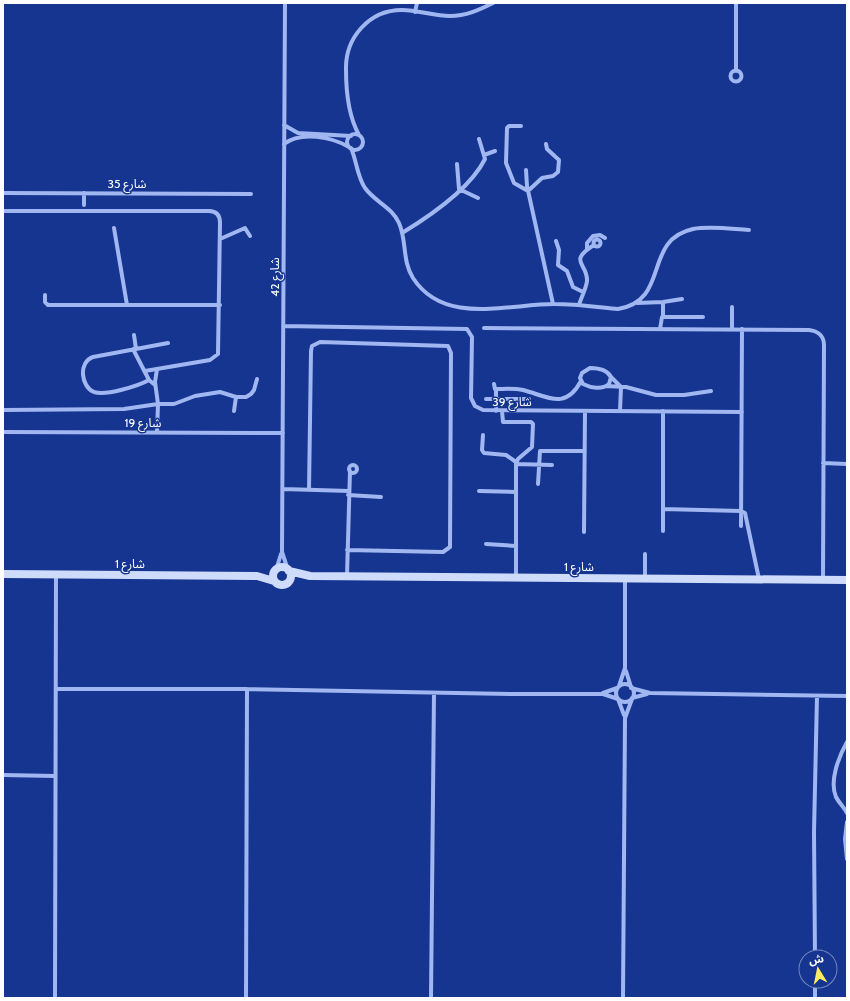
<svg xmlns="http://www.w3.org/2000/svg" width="850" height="1001" viewBox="0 0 850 1001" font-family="Cabin,'Noto Sans Arabic',sans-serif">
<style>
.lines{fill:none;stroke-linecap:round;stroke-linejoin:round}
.street{stroke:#a1b7f1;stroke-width:4}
.secondary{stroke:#cfdbfb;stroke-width:8}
.labels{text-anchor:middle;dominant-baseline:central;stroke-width:3;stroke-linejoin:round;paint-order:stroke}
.street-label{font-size:12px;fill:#fff;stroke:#153590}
</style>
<rect width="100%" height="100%" fill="#153590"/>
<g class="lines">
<!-- street -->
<path class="street" d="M285 3 282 552 288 570
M736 3V71
M415 12 417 3
M730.5 76a5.5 5.5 0 1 1 11 0a5.5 5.5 0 1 1-11 0Z
M284 125 298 133 351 136
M521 126H509L507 128 506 163 514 183 528 191 542 178 553 176 558 172 559 160 547 149 546 144
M347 142a8 8 0 1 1 16 0a8 8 0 1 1-16 0Z
M359 135C349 117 346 90 346 70 345 38 369 10 402 10 418 10 434 16 450 16 466 16 479 10 493 3
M284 144C301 131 332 137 349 147
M351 148C357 162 357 176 365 188 375 202 392 207 399 223 407 241 402 261 413 278 444 326 508 304 554 304 575 304 597 307 618 309 671 300 642 240 693 229 711 226 731 229 749 230
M484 155 495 151
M457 164 459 189 478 198
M526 170 527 186 553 304
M3 193 251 194
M84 193V205
M3 211H209C216 211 220 215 220 223L218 354 210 360 145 371
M114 228 127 305
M402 233C430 216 470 189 485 159L479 139
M220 239 245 228 250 236
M593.5 243a3.5 3.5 0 1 1 7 0a3.5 3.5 0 1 1-7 0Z
M556 241 559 250 558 265 567 271 573 287 583 292
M587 249V243L593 236 600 235 605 238
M45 295V302L48 305H220
M637 303 663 302 682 299
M579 305C581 298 586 289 587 281 588 263 567 262 594 245
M732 307V329
M663 316V302
M283 326 467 329 472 337 471 398 475 406 483 410 742 412
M484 328 809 330C818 331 824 336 824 345L823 579
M660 329 662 317H703
M134 335 136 349
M133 349 149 380 155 385
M590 368C598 368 607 369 611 377L609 384C602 390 591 388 583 384L580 378 582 373Z
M611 377 621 387
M149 380C138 386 106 396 94 392 81 387 78 362 93 357L168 343
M494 384 495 389C504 389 514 388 523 390 547 396 565 411 581 381
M606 386 626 387 656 395H684L711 391
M486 399H529
M3 410 124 409 158 404H174L195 396 220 392 236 397H246L251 394 254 390 257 379
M234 411 236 397
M496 411V389
M502 411 503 422H531L533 424 532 447 518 459 516 464V577
M620 411 621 387
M3 432 283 433
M157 432 158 404 155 382 157 369
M483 435 482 450 484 453 506 455 516 462
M823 463 847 464
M516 464 552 465
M349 469a4 4 0 1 1 8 0a4 4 0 1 1-8 0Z
M538 484 540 451H585
M283 489 349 491
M309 490 311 351 312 346 320 342 448 346 451 353 450 547 443 552 347 550
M479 491 516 492
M348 495 381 497
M663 509 741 511 745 513 759 579
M741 526 742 329
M663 531V411
M584 532 585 411
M486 544 516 546
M645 554V578
M276 570 281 554
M347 576 350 471
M626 671 631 687
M616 693a9 9 0 1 1 18 0a9 9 0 1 1-18 0Z
M619 686 625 668V579
M631 688 650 693 847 696
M56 689H247L513 694H603L618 699
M603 693 617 688
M632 698 647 694
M618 699 624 715
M847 742C839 756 829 781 836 797 839 803 844 807 847 813
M3 775 55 776
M847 822 845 839 847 859
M815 957 814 832 817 696
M815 981V998
M55 998 56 575
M246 998 247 689
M431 998 434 693
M623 998 625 718 632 699"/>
<!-- secondary -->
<path class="secondary" d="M273 576a9 9 0 1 1 18 0a9 9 0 1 1-18 0Z
M289 571 310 576 847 580
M3 574 257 576 274 581"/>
</g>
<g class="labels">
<!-- street labels -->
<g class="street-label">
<text x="127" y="183">شارع 35</text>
<text transform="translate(274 277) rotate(-90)">شارع 42</text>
<text x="512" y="401">شارع 39</text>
<text x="143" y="422">شارع 19</text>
<text x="130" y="563">شارع 1</text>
<text x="579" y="566">شارع 1</text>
</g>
</g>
<!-- border -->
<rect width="850" height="1001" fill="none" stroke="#ffffff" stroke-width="8"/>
<!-- north arrow -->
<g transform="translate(818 969) rotate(350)"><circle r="19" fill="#153590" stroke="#7386bc"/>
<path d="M0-3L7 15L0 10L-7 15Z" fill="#ffec61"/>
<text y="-6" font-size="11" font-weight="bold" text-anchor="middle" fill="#ffffff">ش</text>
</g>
</svg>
